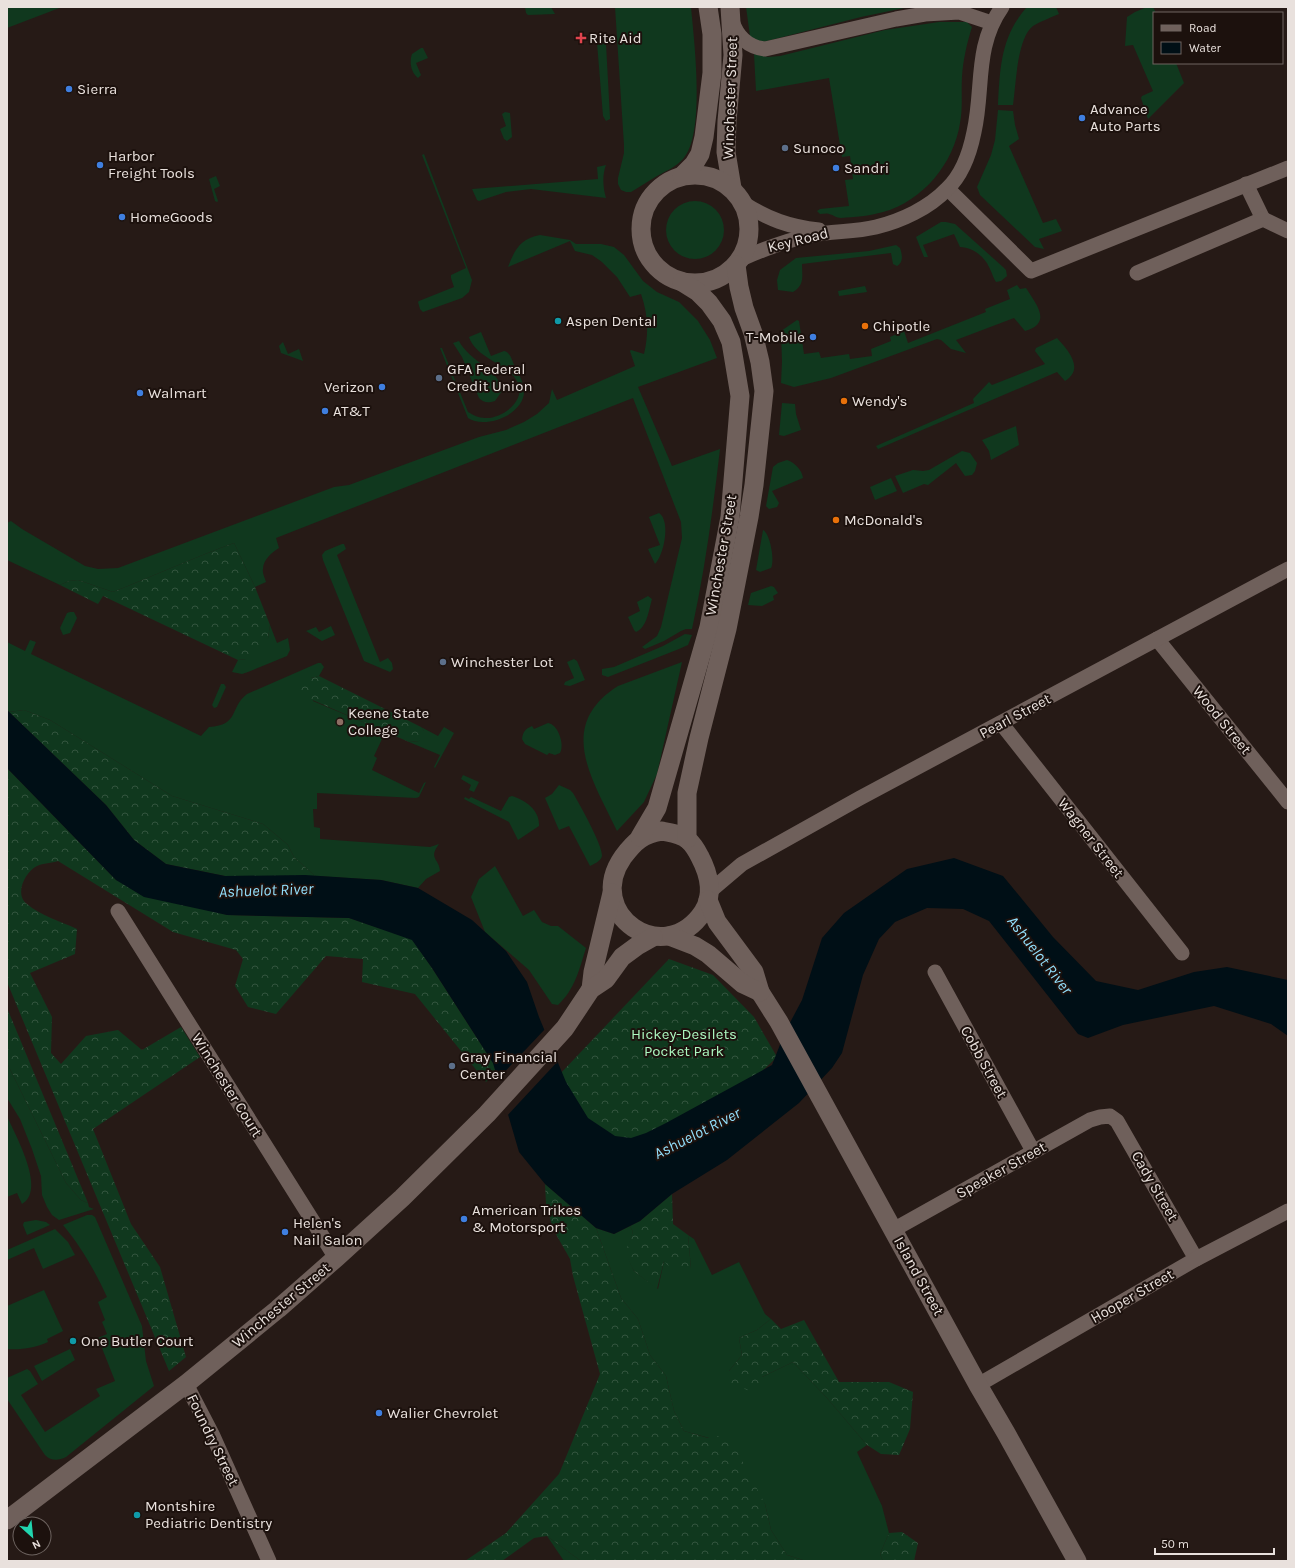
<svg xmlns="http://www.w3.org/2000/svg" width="1295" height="1568" viewBox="0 0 1295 1568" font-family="Karla,sans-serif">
  <defs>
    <pattern id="forest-crowns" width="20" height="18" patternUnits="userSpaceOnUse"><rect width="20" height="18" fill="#10381e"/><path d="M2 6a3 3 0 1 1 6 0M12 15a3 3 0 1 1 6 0" fill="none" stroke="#33543e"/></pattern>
  </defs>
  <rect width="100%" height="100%" fill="#261a16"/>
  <g fill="#10381e">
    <path d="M7 7H62L7 28Z"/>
    <path d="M525 7H551L555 14 528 15 526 13Z"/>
    <path d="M615 7H691C694 40 706 135 683 159 676 167 666 171 657 176 648 181 640 187 631 192H626L621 190 618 184V178L624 153V145Z"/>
    <path d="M746 7H909L861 17 763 42 756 41 750 36Z"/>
    <path d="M1027 7H1056L1059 14C1050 18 1041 21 1033 26 1017 38 1016 85 1013 105H998C1000 67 1001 36 1027 7Z"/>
    <path d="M1147 7H1153L1156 13H1154V63H1176L1184 83 1148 119 1141 98 1142 96 1153 91 1133 45 1125 46 1127 17 1135 12Z"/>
    <path d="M939 22H967L972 27C967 43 963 60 962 77 961 92 963 108 960 123 954 163 923 201 883 212 870 216 854 217 841 218 836 218 834 215 829 214 827 213 823 214 820 214L817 211 820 209 849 206 845 180 853 179 850 156 842 157 829 78 756 91 754 54 768 57 780 56 885 30Z"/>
    <path d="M600 39H604L606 44 610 117V119L606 121 603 116 597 43Z"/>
    <path d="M421 48H423L428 58 416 63 421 75 418 78C411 73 409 62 412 54Z"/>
    <path d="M998 110 1013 111 1015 125 1019 139 1009 146 1043 223 1056 219 1062 231 1039 239 1044 249 1035 247 980 195 977 187 991 155 995 140Z"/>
    <path d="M505 112 510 113 512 137 507 141 504 139 500 129 506 126 502 114Z"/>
    <path d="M424 154 472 280 469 292 462 298 423 312 420 309 418 302 419 301 454 287 451 278V275L466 268 422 155Z"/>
    <path d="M606 165C602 175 603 188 606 198L531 189 506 192 479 201 477 200 472 189 598 179 597 167Z"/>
    <path d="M216 176 220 186 214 189 218 201 217 202 215 201 209 179Z"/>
    <circle cx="695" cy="230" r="29"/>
    <path d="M941 222H946L955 224 1003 267 1006 270 1007 276 1001 281 996 282C993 278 992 272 989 267 984 256 972 247 960 247L954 234 923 245 928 257H924L916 237Z"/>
    <path d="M540 235 570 240 576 244H601L614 247 624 255 643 281 657 292 679 302 698 321 710 340 717 358 638 387 672 466 720 449C713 509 705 570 692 629H686L681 631 664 641 645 649 642 647 657 636 661 627 682 538 681 522 633 398 276 538 279 548C272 552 263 560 263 569 262 573 265 578 266 582L255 587 234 543C193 558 153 576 113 592L78 580 69 581 60 585 7 560V523L11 521 22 529 85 566 98 569 118 568 334 487 349 485 479 437 506 430 524 422 537 414 549 403 552 389 557 400 635 366 630 351 631 350 644 354C649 333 648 314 641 294L630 297 617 277 602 262 592 255 575 251 570 241 508 267C515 249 520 239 540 235Z"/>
    <path d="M896 245 900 248C902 254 904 262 897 266L893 264 891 253 802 264C802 276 805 285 793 292L778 290 777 280 780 270 796 258 869 251Z"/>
    <path d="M1017 285 1020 289 1026 288C1036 304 1053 323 1025 331L1014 318 956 340 966 353 951 349 941 340 937 339 831 378 794 387 781 383 782 362 781 331 797 320 799 321 804 354 819 352 821 358 849 354 850 359 872 356 871 349 891 341 890 337 904 331 908 343 986 312 985 309 1010 299 1007 290Z"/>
    <path d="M865 286 867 292 839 296 838 291Z"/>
    <path d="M481 332 491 356 504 351C510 352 512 360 514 365 518 373 524 382 524 391 525 414 485 430 468 418L440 348H442L468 412C473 415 479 418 485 418 502 419 526 401 518 383 510 364 476 359 469 337Z"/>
    <path d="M1057 338C1068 350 1085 369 1065 381L1057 372 878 449 876 446 974 403 973 399 989 382 992 385 1045 364 1035 351 1036 348Z"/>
    <path d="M459 341C468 360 502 372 502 391L495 401C488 403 484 403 479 398L462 357 453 343Z"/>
    <path d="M283 342 288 354 299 349 303 361 281 353 279 346Z"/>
    <path d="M782 403 795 404 796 414 801 430 784 436 779 435Z"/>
    <path d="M1016 426 1019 445 991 460 989 451 982 440Z"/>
    <path d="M962 451 970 453 977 463 975 471 972 475 965 476 956 463 928 485 924 484 903 493 895 476 913 470 923 471 929 470Z"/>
    <path d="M787 460C794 462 802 470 803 478L772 491 779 503 777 507 769 509 766 506 773 467 778 463Z"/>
    <path d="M891 478 897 491 875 500 870 487Z"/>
    <path d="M659 513C671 521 664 555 655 564L648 549 660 545 649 517Z"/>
    <path d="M763 530C770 533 775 561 771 568L760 572 756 570Z"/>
    <path d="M342 544H344L346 549 337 555 380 662 388 658 392 663 393 669 390 672 364 661 323 560 322 555 325 551Z"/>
    <path d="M771 586 774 587 778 593 773 596 774 600 762 606 748 605 751 593Z"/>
    <path d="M648 596 652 599C649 609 647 628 636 632L634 630 628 617 640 611 637 602Z"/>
    <path d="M70 612H74L77 618 70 633 63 635 60 628 67 613Z"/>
    <path d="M270 625 277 643 288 638 290 650 287 656 248 672 242 674 232 672 238 660 246 659 268 638Z"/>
    <path d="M331 626 335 635 322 641 306 631 316 627 319 632Z"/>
    <path d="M685 634 692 635 688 645 679 649 608 677 602 675V669L614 667 663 646Z"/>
    <path d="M30 640 36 642 31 654 201 736 209 727C240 725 229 708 247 694L318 663H321L324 667 319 676 311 678 313 701 389 733 385 740 382 739 374 756 377 758 372 770 419 793 424 783 426 782 419 797 416 798 317 793V809H313L314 827 320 828V839L430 847 439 844C428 859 439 858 440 871L426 879 418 888 381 880 315 876 294 857 288 845 263 824 172 796 50 720 24 710 9 712 7 710V642L25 651Z"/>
    <path d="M574 659 577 661 585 680 570 686 564 685 565 682 574 678 567 662Z"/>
    <path d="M682 662 657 774 644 802 617 831C593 780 555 726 618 686Z"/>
    <path d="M221 684H224L226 687 217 707 214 708 212 705Z"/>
    <path d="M548 723C558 724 565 745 560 753L555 755 549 753 547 755 525 744 522 739C523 732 525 729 532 726L534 729Z"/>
    <path d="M421 727 438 736 444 727 454 733 435 768 434 767 440 755 409 742 419 741 424 731Z"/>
    <path d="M463 775 479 782 474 792 469 790 471 785 461 779Z"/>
    <path d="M559 785 570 790 573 793C579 803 603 846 602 856 601 861 594 864 590 866L569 826 559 830 545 798 552 794Z"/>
    <path d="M512 796C525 800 540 810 539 826L518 840 509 822 464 799 465 797 469 799 471 797 501 811 509 797Z"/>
    <path d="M495 866 523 916 534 910 542 922 551 926H558L586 948C579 970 575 989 558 1005L552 1004 529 970 485 932 471 897 479 879Z"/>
    <path d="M7 1063 66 1183 81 1200 88 1203 89 1207 94 1209 59 1220 52 1215 47 1207 42 1195 41 1176 32 1149 20 1119 7 1098Z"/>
    <path d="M7 1116C15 1135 47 1190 22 1204L17 1193 7 1197Z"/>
    <path d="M87 1215H92L95 1217 142 1326 146 1361 154 1386 66 1457C58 1461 51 1461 45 1455L7 1399V1378L27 1369 30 1371 38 1384 21 1395 45 1432 100 1396 96 1389 115 1381 98 1338 107 1334 102 1322 105 1320 98 1302 107 1297C95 1271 82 1248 63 1225Z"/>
    <path d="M36 1220 46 1222 50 1225 27 1235 23 1225 24 1222Z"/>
    <path d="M630 1226 633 1232 626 1253 634 1271 658 1289 664 1261 691 1269 688 1235 694 1239 712 1275 739 1262 765 1314 771 1319 757 1330 739 1338 742 1355 729 1371 762 1377 793 1362 827 1398 867 1445 857 1452 882 1506 889 1533 880 1554 883 1561H806L787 1555 771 1530 765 1504 709 1438 684 1431 674 1411 666 1376 650 1355 638 1319 621 1298 596 1228 614 1234Z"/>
    <path d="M55 1229 68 1242 75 1255 43 1269 34 1248 7 1260V1250Z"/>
    <path d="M44 1290 63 1331 47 1339 48 1342C35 1348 21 1350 7 1349V1306Z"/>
    <path d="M70 1349 75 1360 42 1381 34 1366Z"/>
    <path d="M547 1536 581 1561H564Z"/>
  </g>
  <g fill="url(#forest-crowns)">
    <path d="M234 543 255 587 270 625 268 638 262 651 254 658 238 660 103 596 98 604 60 585 69 581 78 580 113 592C153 576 193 558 234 543Z"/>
    <path d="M319 676 421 727 424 731V736L419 741 409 742 301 695 299 684 311 678Z"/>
    <path d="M24 710 50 720 172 796 263 824 288 845 294 857 315 876H225L166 864 134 840 106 805 9 712Z"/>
    <path d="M7 768 116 880 227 915 349 918 412 939 432 968 493 1063 496 1072 486 1082 415 994 362 982 363 959 326 956 276 1014 248 1007 235 986 243 959 236 950 173 932 58 861C52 863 43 863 37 866 25 872 14 894 27 904 41 916 60 921 77 929L75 954 30 973 52 1017 51 1053 61 1064 86 1036 118 1030 142 1050 181 1027 200 1057 93 1129 131 1224 160 1267 186 1357 169 1371 7 982Z"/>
    <path d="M669 959 713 975 754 1017 777 1057 757 1076 658 1140 593 1136 560 1074Z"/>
    <path d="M7 1008 88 1203 81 1200 66 1183 7 1063Z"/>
    <path d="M545 1184 596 1228 621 1298 638 1319 650 1355 666 1376 674 1411 684 1431 708 1438 728 1434 765 1504 771 1530 787 1555 806 1561H581L547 1536 534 1538 502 1561H465L506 1533 559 1474 600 1374 573 1276 570 1259 553 1229 546 1204Z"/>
    <path d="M672 1194 673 1224 688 1235 691 1269 672 1270 664 1261 657 1289 634 1271 625 1253 633 1232 630 1226 640 1221Z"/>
    <path d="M771 1319 781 1329 804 1320 839 1382H889L913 1392 910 1429 899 1455 881 1454 867 1445 827 1398 793 1362 762 1377 765 1386 756 1393 730 1384 729 1371 742 1355 739 1338 757 1330Z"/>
    <path d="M902 1532 918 1543 914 1561H883L880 1554 889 1533Z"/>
  </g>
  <path fill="#000f16" d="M7 710 106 805 134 840 166 864 225 876 305 875 381 880 418 888 472 920 506 951 527 982 539 1017 566 1082 588 1118 615 1136 631 1138 646 1133 666 1123 772 1065 785 1032 802 1000 822 938 844 913 907 869 954 858 1003 876 1053 937 1096 981 1138 990 1194 972 1227 967 1288 980V1036L1271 1024 1214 1006 1123 1025 1088 1038 1078 1034 989 921 963 909 927 908 895 922 879 939 863 975 842 1053 832 1068 799 1103 727 1160 672 1194 640 1221 614 1234 596 1228 545 1184 519 1152 493 1063 432 968 412 940 349 918 227 915 144 897 116 880 7 768Z"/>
  <path fill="#261a16" d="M546 1028 559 1060 506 1117 496 1081Z"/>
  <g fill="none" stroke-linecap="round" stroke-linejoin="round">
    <g stroke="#6f605b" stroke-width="15">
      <path d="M732 21C737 36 748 47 765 49L896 19 925 14 959 12 992 23"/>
      <path d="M1246 184 1263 219"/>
      <path d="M948 189 1031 271 1288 168"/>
      <path d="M743 203C768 219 789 227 819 230"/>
      <path d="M741 259C764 249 787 240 812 235 833 231 855 232 876 227 901 221 929 208 947 189 962 175 970 152 974 132 984 88 974 47 1002 7"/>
      <path d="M1137 273 1263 219 1288 231"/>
      <path d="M1157 639 1288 802"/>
      <path d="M1001 723 1182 953"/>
      <path d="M709 892 742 864 860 798 1288 569"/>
      <path d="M118 911 336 1258"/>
      <path d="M935 972 1033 1151"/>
      <path d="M893 1230 1090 1120 1100 1117 1110 1116 1117 1121 1196 1259"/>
      <path d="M186 1384 213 1436 269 1561"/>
      <path d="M978 1385 1196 1259 1288 1211"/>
    </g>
    <g stroke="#6f605b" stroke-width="19">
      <path d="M730 7 733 55 727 121 726 152 732 188"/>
      <circle cx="695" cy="229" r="54"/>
      <path d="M682 176 694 164 700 154 704 137 712 73V34L708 7"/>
      <path d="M662 831C671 833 681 834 688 840 694 845 697 851 700 857 709 874 714 895 703 912 664 970 583 914 623 857 635 841 643 834 662 831Z"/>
      <path d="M640 837 657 808 709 627 730 517 740 396 731 342 722 321 709 303 698 292 682 282"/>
      <path d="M687 839V793L699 738 727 629 749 517 754 485 764 391 760 362 753 333 744 308 739 287 736 265"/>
      <path d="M708 900 717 922 754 972 760 992 779 1022 978 1385 1006 1433 1077 1561"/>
      <path d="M669 936 695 946 708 954 743 984 760 992"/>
      <path d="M591 989 593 972 612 893"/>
      <path d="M7 1520 186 1384 278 1309 336 1258 402 1198 487 1114 565 1028 591 989 606 979 622 957 637 946 653 937"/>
    </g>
  </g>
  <path fill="#e0444e" stroke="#1c110d" stroke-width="1.5" d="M579 32h4v4h4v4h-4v4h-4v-4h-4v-4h4z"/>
  <g fill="#3f7fe0" stroke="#1c110d" stroke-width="1.5">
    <circle cx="69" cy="89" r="4"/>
    <circle cx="1082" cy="118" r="4"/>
    <circle cx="100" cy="165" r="4"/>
    <circle cx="836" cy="168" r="4"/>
    <circle cx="122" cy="217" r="4"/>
    <circle cx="813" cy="337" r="4"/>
    <circle cx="382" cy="387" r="4"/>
    <circle cx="140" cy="393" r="4"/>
    <circle cx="325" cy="411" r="4"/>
    <circle cx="464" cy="1219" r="4"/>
    <circle cx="285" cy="1232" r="4"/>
    <circle cx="379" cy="1413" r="4"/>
  </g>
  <g fill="#5c6f8a" stroke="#1c110d" stroke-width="1.5">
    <circle cx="785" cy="148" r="4"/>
    <circle cx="439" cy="378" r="4"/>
    <circle cx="443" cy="662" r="4"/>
    <circle cx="452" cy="1066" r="4"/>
  </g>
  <g fill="#0f9aa8" stroke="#1c110d" stroke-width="1.5">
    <circle cx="558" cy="321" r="4"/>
    <circle cx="73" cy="1341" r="4"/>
    <circle cx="137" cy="1515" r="4"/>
  </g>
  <g fill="#e8710a" stroke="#1c110d" stroke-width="1.5">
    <circle cx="865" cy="326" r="4"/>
    <circle cx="844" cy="401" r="4"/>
    <circle cx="836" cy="520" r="4"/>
  </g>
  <circle fill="#8d6e63" stroke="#1c110d" stroke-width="1.5" cx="340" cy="722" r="4"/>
  <g text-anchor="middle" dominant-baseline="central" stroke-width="4" stroke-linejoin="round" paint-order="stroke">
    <g font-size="15" fill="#e9e1dd" stroke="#1c110d" text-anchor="start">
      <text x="589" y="38">Rite Aid</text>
      <text x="77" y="89">Sierra</text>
      <text x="1090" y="109">Advance<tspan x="1090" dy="17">Auto Parts</tspan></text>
      <text x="793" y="148">Sunoco</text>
      <text x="108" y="156">Harbor<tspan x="108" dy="17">Freight Tools</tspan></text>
      <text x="844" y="168">Sandri</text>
      <text x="130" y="217">HomeGoods</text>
      <text x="566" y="321">Aspen Dental</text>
      <text x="873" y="326">Chipotle</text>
      <text x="805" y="337" text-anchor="end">T-Mobile</text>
      <text x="447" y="369">GFA Federal<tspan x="447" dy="17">Credit Union</tspan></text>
      <text x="374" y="387" text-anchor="end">Verizon</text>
      <text x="148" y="393">Walmart</text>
      <text x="852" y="401">Wendy's</text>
      <text x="333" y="411">AT&amp;T</text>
      <text x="844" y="520">McDonald's</text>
      <text x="451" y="662">Winchester Lot</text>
      <text x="348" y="713">Keene State<tspan x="348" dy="17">College</tspan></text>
      <text x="460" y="1057">Gray Financial<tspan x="460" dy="17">Center</tspan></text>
      <text x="472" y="1210">American Trikes<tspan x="472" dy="17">&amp; Motorsport</tspan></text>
      <text x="293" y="1223">Helen's<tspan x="293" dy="17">Nail Salon</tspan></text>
      <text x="81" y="1341">One Butler Court</text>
      <text x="387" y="1413">Walier Chevrolet</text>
      <text x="145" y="1506">Montshire<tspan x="145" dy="17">Pediatric Dentistry</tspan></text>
    </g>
    <g font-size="15" fill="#e9e1dd" stroke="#1c110d">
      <text transform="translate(730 98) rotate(-88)">Winchester Street</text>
      <text transform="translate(798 240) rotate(-14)">Key Road</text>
      <text transform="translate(721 555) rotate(-80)">Winchester Street</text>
      <text transform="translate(1015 716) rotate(-28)">Pearl Street</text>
      <text transform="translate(1222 720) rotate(51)">Wood Street</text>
      <text transform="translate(1091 838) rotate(52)">Wagner Street</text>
      <text transform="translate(984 1062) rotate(61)">Cobb Street</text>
      <text transform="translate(227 1085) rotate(58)">Winchester Court</text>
      <text transform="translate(1001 1170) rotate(-29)">Speaker Street</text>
      <text transform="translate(1155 1186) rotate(60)">Cady Street</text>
      <text transform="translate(919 1276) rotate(61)">Island Street</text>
      <text transform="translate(1132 1296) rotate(-30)">Hooper Street</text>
      <text transform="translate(281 1305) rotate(-40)">Winchester Street</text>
      <text transform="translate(213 1440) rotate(64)">Foundry Street</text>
    </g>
    <g font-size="15" fill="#acf8c0" stroke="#1c110d">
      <text x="684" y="1034">Hickey-Desilets<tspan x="684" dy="17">Pocket Park</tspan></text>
    </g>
    <g font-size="16" font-style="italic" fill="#92dffc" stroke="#1c110d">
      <text transform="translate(266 890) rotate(-2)">Ashuelot River</text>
      <text transform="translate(1040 955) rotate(52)">Ashuelot River</text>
      <text transform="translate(697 1133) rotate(-27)">Ashuelot River</text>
    </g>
  </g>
  <rect width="1295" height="1568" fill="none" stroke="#e9e1dd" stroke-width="16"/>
  <rect x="1153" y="12" width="130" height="52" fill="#1c110d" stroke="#6e6460"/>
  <rect x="1161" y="25" width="20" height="6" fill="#6f605b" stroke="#6e6460"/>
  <text x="1189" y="32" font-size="12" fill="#e9e1dd">Road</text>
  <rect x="1161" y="42" width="20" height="12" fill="#000f16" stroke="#6e6460"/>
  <text x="1189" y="52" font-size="12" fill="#e9e1dd">Water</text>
  <g transform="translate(32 1536) rotate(153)"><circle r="19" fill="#1c110d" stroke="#6e6460"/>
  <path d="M0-3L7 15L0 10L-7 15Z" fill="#21d5af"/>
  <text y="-6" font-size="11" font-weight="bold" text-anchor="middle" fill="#e9e1dd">N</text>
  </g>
  <path d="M1155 1548v6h119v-6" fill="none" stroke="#e9e1dd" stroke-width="2"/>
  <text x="1161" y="1548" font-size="12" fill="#e9e1dd" stroke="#1c110d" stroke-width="3" paint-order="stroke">50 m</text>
</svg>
